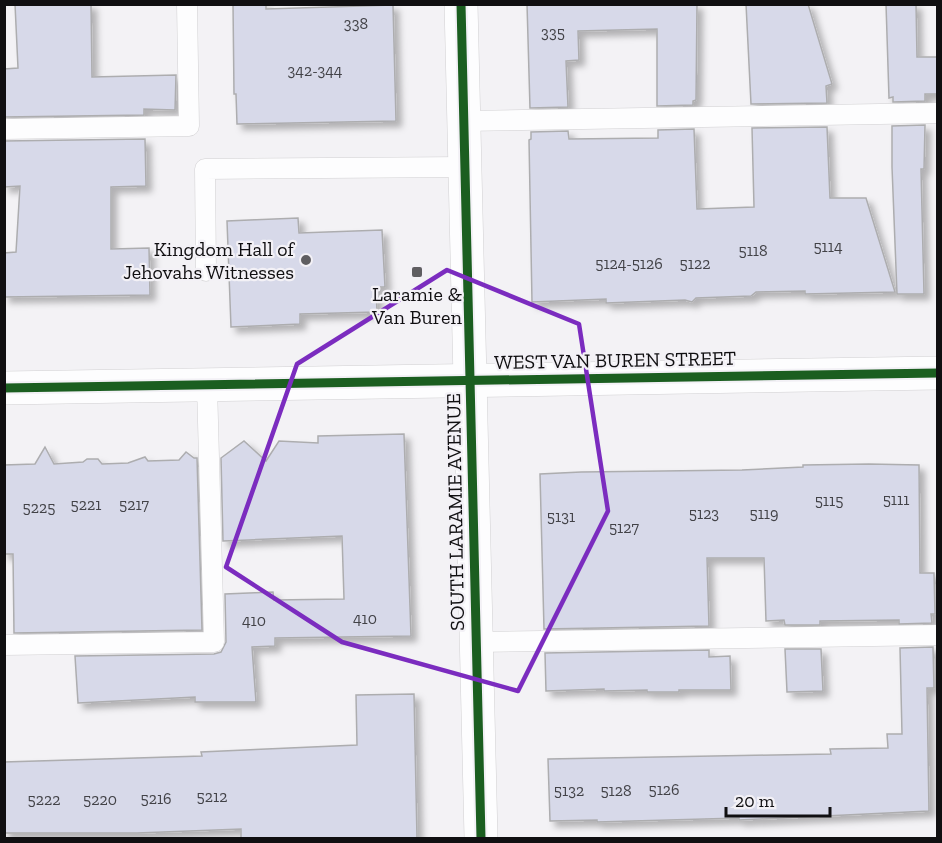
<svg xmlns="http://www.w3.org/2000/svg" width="942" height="843" viewBox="0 0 942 843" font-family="'Zilla Slab',serif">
  <defs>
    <filter id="shadow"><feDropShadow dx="5.5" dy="5.5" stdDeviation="3" flood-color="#0004"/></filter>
  </defs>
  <rect width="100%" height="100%" fill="#f3f2f5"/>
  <g fill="#d7d9e9" stroke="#adadaf" stroke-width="1.5" filter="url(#shadow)">
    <path d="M15 4H91L92 77 176 75 175 110 144 109V115L4 117V69L18 68Z"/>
    <path d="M233 4H266V9L393 5 396 121 237 124 236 94H234Z"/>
    <path d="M527 4H697L696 100 693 101V105L657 106V29L578 31 579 60 566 61 568 107 530 108Z"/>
    <path d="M746 4H808L832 84 826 86 827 103 751 104Z"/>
    <path d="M886 4H916L917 57H938V94H925V101L893 102V97L889 98Z"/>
    <path d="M925 125 924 169H921L924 294H897L892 167V126Z"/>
    <path d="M827 127 830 198H866L895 292 805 294V291L756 292 751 296 696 298 692 302 685 300 606 303V299L532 302 529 140 531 139V132L568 131 569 139 658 138V130L694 129 697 209 754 207 752 128Z"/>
    <path d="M145 139 146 186 111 187V249L149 248 150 295 4 297V253L16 252 20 186 4 187V141Z"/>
    <path d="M298 218 299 233 382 230 385 287H376L377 312 300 314V324L231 327 227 221Z"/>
    <path d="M404 434 411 636 275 638V646L252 647 256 702H195V697L78 703 75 656 214 654 221 652 226 642 225 594 273 592 274 600 344 599 342 536 223 541 221 458 244 441 266 461 279 441 318 443V436Z"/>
    <path d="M45 447 54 464 83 462 87 459H98L102 464 128 463 145 457 148 461 179 460 186 452 194 458H197L202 630 14 633 13 554H4V465L35 464Z"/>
    <path d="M869 464 919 465 920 573H934L935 614H931L932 623 899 624V620L820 621V625H785L784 620 766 621 764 558H707L709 626 544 629 540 474 581 472 742 470 803 467V465Z"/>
    <path d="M933 647 934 688H927L929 811 739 820V818L597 822V820L550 821 548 759 831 754 830 749 888 748 887 734H902L900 648Z"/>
    <path d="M785 649H821L823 691 787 692Z"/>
    <path d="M709 650V657L730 656 731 690H679V692H647V690L604 691V689L546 691 545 653Z"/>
    <path d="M414 694 417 838H241V829L137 833H4V762L202 756 201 752 357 745 356 695Z"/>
  </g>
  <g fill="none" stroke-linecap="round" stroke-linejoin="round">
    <g stroke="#d1d0d2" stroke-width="21">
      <g id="service">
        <path d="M464 121 938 113"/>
        <path d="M4 129 189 126 187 4"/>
        <path d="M206 271 205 169 465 167"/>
        <path d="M476 642 938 635"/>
        <path d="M4 645 214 642 207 385"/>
      </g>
    </g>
    <g stroke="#d1d0d2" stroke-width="34">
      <path id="minor" d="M4 388 938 373"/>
    </g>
    <g stroke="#d1d0d2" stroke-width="34">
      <path id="tertiary" d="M461 4 481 838"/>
    </g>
    <use href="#service" stroke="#fdfdfe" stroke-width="20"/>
    <use href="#minor" stroke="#fdfdfe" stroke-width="33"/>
    <use href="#tertiary" stroke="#fdfdfe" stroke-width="33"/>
    <g stroke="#f3f1f6" stroke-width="13">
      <g id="cycleway">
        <path d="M461 4 481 838"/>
        <path d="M4 388 938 373"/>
      </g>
    </g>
    <use href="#cycleway" stroke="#1b5e20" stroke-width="9"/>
  </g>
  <path fill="none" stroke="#7b2cbf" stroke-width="4.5" stroke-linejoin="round" d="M447 270 579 324 608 511 518 691 342 642 226 567 297 364Z"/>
  <g fill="#5f5e61" stroke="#f3f1f6" stroke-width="2">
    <circle cx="306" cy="260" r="6"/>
    <rect x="411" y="266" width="12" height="12" rx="3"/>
  </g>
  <g text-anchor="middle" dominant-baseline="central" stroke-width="4.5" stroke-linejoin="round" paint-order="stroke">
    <g font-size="16" fill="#424247">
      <text x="356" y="23">338</text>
      <text x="553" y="32">335</text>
      <text x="315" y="70">342-344</text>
      <text x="828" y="246">5114</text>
      <text x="753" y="250">5118</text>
      <text x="629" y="263">5124-5126</text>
      <text x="695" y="263">5122</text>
      <text x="896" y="499">5111</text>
      <text x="829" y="500">5115</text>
      <text x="86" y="504">5221</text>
      <text x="134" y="504">5217</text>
      <text x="39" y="507">5225</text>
      <text x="704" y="513">5123</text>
      <text x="764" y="513">5119</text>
      <text x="561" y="516">5131</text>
      <text x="624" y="527">5127</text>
      <text x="365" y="618">410</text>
      <text x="254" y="620">410</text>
      <text x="664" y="789">5126</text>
      <text x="569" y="790">5132</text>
      <text x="616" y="790">5128</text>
      <text x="212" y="796">5212</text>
      <text x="156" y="798">5216</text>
      <text x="44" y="799">5222</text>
      <text x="100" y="799">5220</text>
    </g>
    <g font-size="20" fill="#100f11" stroke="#f3f1f6" text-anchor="end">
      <text x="294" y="249">Kingdom Hall of<tspan x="294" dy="23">Jehovahs Witnesses</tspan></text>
      <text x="417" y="294" text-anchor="middle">Laramie &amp;<tspan x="417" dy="23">Van Buren</tspan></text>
    </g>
    <g font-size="20" fill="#100f11" stroke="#f3f1f6">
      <text transform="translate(615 360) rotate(-1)">WEST VAN BUREN STREET</text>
      <text transform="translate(455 512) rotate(-91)">SOUTH LARAMIE AVENUE</text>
    </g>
  </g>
  <rect width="942" height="843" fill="none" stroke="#100f11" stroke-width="12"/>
  <path d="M726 807v9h104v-9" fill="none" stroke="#100f11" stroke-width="3"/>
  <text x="735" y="807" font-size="18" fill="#100f11" stroke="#f3f1f6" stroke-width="4.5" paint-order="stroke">20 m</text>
</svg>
